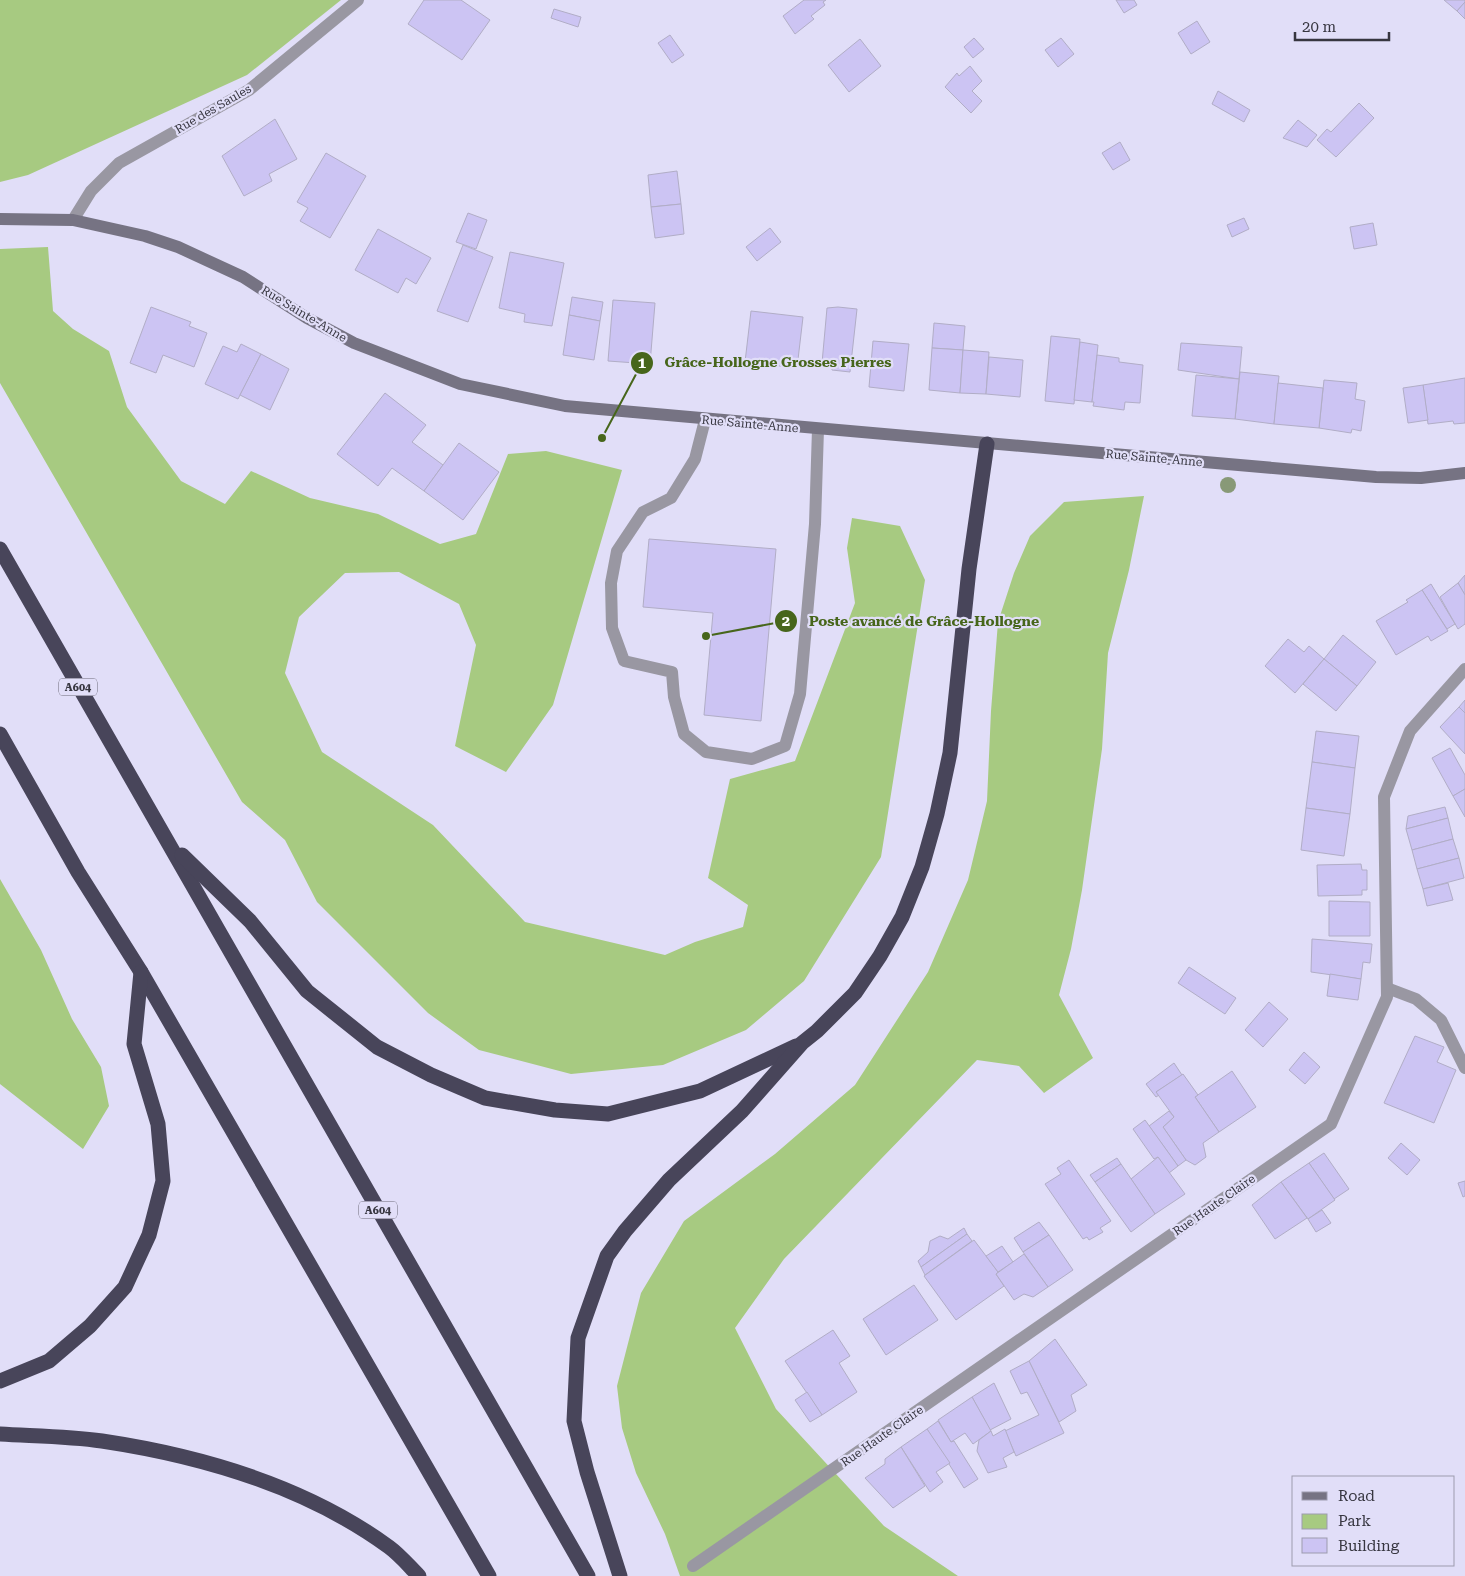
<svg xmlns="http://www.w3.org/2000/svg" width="1465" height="1576" viewBox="0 0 1465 1576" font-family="'Roboto Serif',serif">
  <rect width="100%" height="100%" fill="#e1def8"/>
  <g fill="#a7ca81">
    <path d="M0 0H341L247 75 28 175 0 182Z"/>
    <path d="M48 247 53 311 73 329 109 351 127 407 181 481 225 504 251 471 310 498 378 514 440 544 476 534 508 454 546 451 622 470 553 705 506 772 455 746 476 645 459 604 399 572 345 573 299 617 285 673 322 752 433 825 525 922 665 955 695 942 743 927 748 905 708 878 730 779 795 761 855 603 847 548 852 518 900 526 925 580 881 857 804 981 746 1030 663 1065 571 1074 479 1050 428 1013 317 902 285 840 242 802 0 383V249Z"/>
    <path d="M1144 496 1129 570 1108 653 1102 749 1082 890 1071 949 1059 995 1093 1058 1044 1093 1019 1066 977 1060 784 1259 735 1328 776 1409 884 1526 958 1576H680L665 1534 636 1473 622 1428 617 1386 641 1293 684 1221 775 1154 855 1085 928 972 968 880 987 801 991 711 998 622 1014 573 1030 536 1064 502Z"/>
    <path d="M0 879 41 950 72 1019 101 1067 109 1106 83 1149 0 1084Z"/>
  </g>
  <g fill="#ccc4f3" stroke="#b1adc6">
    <path d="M424 0H461L490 20 462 60 408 24Z"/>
    <path d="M804 0H826L823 2 825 5 811 16 814 19 795 34 783 16Z"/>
    <path d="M1116 0H1134L1137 5 1124 13Z"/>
    <path d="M1444 0H1465V2L1457 11Z"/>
    <path d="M1465 2V19L1457 11Z"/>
    <path d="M554 9 581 17 578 27 551 18Z"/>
    <path d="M1197 21 1210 42 1191 54 1178 33Z"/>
    <path d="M670 35 684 55 672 63 658 43Z"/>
    <path d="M974 38 984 49 973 58 964 47Z"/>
    <path d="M1061 38 1074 54 1058 67 1045 50Z"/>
    <path d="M860 39 881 66 849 92 828 65Z"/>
    <path d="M970 66 982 81 972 91 982 101 971 113 945 87 957 73 959 76Z"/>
    <path d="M1218 91 1250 110 1244 122 1212 104Z"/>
    <path d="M1359 103 1374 118 1336 157 1317 140 1327 129 1331 132Z"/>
    <path d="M275 119 297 159 269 174 272 181 244 196 222 156Z"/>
    <path d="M1298 120 1317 135 1307 147 1283 138Z"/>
    <path d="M1120 142 1130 160 1113 170 1102 153Z"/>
    <path d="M326 153 366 176 330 238 300 221 308 208 297 202Z"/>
    <path d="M677 171 681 204 651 207 648 175Z"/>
    <path d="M681 204 684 234 655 238 651 207Z"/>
    <path d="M468 213 487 220 476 249 456 242Z"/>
    <path d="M1244 218 1249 229 1232 237 1227 225Z"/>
    <path d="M1373 223 1377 245 1354 249 1350 227Z"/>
    <path d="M770 228 781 242 757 261 746 247Z"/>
    <path d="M378 229 431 258 416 284 406 278 398 293 355 270Z"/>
    <path d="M463 245 493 257 468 322 437 311Z"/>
    <path d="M510 252 564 263 552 326 524 322 525 314 499 308Z"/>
    <path d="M572 297 603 302 600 321 569 315Z"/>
    <path d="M613 300 655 303 650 364 608 361Z"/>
    <path d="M151 307 191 322 189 326 207 333 194 367 163 355 156 373 130 363Z"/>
    <path d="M838 307 857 309 850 372 832 370V364L822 363 827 308Z"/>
    <path d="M751 311 803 317 797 368 745 362Z"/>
    <path d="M569 315 600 321 594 360 563 355Z"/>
    <path d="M934 323 965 326 963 350 932 348Z"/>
    <path d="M1051 336 1080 339 1074 404 1045 401Z"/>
    <path d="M873 341 909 344 904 391 869 387Z"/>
    <path d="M1080 342 1098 345 1092 402 1074 400Z"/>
    <path d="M1181 343 1242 347 1239 379 1178 370Z"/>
    <path d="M241 344 261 354 238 399 205 384 223 346 237 352Z"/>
    <path d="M932 348 963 350 960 393 929 390Z"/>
    <path d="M963 350 989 352 986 394 960 393Z"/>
    <path d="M261 354 289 369 270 410 240 395Z"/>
    <path d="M1097 355 1119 358V362L1143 365 1140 403 1125 402 1124 410 1093 406 1094 402H1092Z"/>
    <path d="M989 357 1023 360 1020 397 986 394Z"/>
    <path d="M1240 372 1279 376 1274 424 1235 419Z"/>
    <path d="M1196 375 1239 379 1235 419 1192 416Z"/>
    <path d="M1465 378V423L1454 424 1453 421 1428 424 1423 385Z"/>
    <path d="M1324 380 1357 383 1355 399 1365 401 1361 431 1352 429 1351 433 1319 428Z"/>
    <path d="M1278 383 1323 388 1319 428 1274 424Z"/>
    <path d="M1423 385 1428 420 1408 423 1403 388Z"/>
    <path d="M385 393 426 425 412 442 443 465 424 491 392 468 378 486 337 454Z"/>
    <path d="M459 443 499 472 463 520 424 491Z"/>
    <path d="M649 539 776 549 761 721 704 715 713 613 643 607Z"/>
    <path d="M1465 575V595L1458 583Z"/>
    <path d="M1458 583 1465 595V624L1458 629 1440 597Z"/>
    <path d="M1431 584 1455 624 1447 629 1422 590Z"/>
    <path d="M1422 590 1448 631 1431 641 1428 636 1396 655 1376 621 1408 602 1406 600Z"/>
    <path d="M1343 635 1376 662 1357 686 1324 659Z"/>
    <path d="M1288 639 1304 652 1309 646 1324 659 1295 693 1265 666Z"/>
    <path d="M1324 659 1357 686 1336 711 1303 684Z"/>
    <path d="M1465 700V713L1459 707Z"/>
    <path d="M1459 707 1465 713V754L1440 727Z"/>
    <path d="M1316 731 1359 736 1355 768 1312 762Z"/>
    <path d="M1450 748 1465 775V789L1453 796 1432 758Z"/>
    <path d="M1312 762 1355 768 1350 814 1306 808Z"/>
    <path d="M1465 789V817L1453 796Z"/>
    <path d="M1445 807 1448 818 1406 829 1408 816Z"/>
    <path d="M1306 808 1350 814 1344 856 1301 850Z"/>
    <path d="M1448 818 1453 839 1412 850 1406 829Z"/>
    <path d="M1453 839 1459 858 1417 869 1412 850Z"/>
    <path d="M1459 858 1464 878 1423 889 1417 869Z"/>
    <path d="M1361 864 1362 870H1367V890H1362V895L1318 896 1317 865Z"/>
    <path d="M1448 883 1453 900 1427 906 1423 889Z"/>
    <path d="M1329 901 1370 902V936H1329Z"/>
    <path d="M1312 939 1372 944 1370 963 1363 962 1361 979 1311 972Z"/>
    <path d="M1189 967 1236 998 1225 1014 1178 983Z"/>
    <path d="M1330 974 1361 979 1358 1000 1327 996Z"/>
    <path d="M1269 1002 1288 1019 1263 1047 1245 1030Z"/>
    <path d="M1415 1036 1444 1047 1437 1062 1456 1070 1434 1123 1384 1103Z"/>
    <path d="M1304 1052 1320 1067 1305 1084 1289 1070Z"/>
    <path d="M1174 1063 1182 1075 1156 1092 1159 1095 1156 1097 1146 1084Z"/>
    <path d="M1232 1071 1256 1107 1219 1132 1195 1097Z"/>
    <path d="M1183 1074 1198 1095 1195 1097 1219 1132 1203 1143 1206 1157 1195 1165 1186 1160 1163 1127 1174 1117 1156 1092Z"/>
    <path d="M1169 1111 1174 1117 1163 1127 1186 1160 1178 1166 1149 1126Z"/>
    <path d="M1145 1120 1178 1166 1169 1173 1158 1157 1154 1159 1133 1129Z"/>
    <path d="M1401 1143 1420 1160 1407 1175 1388 1158Z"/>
    <path d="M1324 1153 1349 1189 1334 1199 1309 1163Z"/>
    <path d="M1158 1157 1185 1194 1155 1214 1131 1179Z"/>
    <path d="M1117 1158 1121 1164 1095 1182 1090 1175Z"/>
    <path d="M1069 1160 1111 1221 1100 1228 1103 1232 1089 1240 1087 1237 1083 1239 1045 1184 1061 1174 1057 1168Z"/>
    <path d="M1309 1163 1335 1200 1308 1219 1281 1182Z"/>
    <path d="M1121 1164 1155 1214 1131 1232 1095 1182Z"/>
    <path d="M1465 1181V1196L1463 1197 1458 1183Z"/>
    <path d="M1281 1182 1307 1218 1275 1239 1252 1205Z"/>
    <path d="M1322 1210 1331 1223 1316 1232 1308 1219Z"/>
    <path d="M1039 1222 1049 1235 1023 1252 1014 1238Z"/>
    <path d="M964 1228 967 1234 921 1267 918 1261 928 1252 930 1241 940 1236 948 1239Z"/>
    <path d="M967 1234 972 1241 925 1275 921 1267Z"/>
    <path d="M1049 1235 1073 1270 1048 1287 1023 1252Z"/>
    <path d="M974 1240 998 1272 996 1274 1004 1286 956 1320 924 1276Z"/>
    <path d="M1002 1246 1013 1262 998 1272 986 1256Z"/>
    <path d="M1024 1254 1048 1287 1033 1297 1024 1294 1014 1300 996 1274Z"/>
    <path d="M914 1285 938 1320 886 1355 863 1319Z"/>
    <path d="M833 1330 850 1356 839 1363 857 1392 822 1415 785 1361Z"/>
    <path d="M1055 1339 1087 1385 1071 1395 1076 1411 1059 1422 1029 1361Z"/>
    <path d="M1029 1361 1064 1433 1016 1456 1005 1431 1039 1415 1027 1392 1021 1394 1010 1371Z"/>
    <path d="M994 1383 1011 1419 990 1430 972 1397Z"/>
    <path d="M807 1392 822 1415 810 1422 795 1400Z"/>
    <path d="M972 1397 991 1431 973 1444 965 1433 951 1442 938 1420Z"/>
    <path d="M938 1421 951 1442 954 1441 978 1479 964 1488 927 1429Z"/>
    <path d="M927 1429 950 1463 936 1472 943 1482 930 1492 901 1447Z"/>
    <path d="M1005 1429 1014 1452 1003 1458 1007 1467 988 1473 977 1451 979 1440 991 1431 993 1436Z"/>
    <path d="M901 1447 925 1486 893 1508 865 1478 885 1464V1459Z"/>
  </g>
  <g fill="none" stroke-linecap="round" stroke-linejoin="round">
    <g stroke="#9997a2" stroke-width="12">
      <path d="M705 420 695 459 671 498 643 512 617 551 611 583 612 628 624 661 672 672 674 697 684 734 706 752 752 759 785 746 800 694 815 524 818 429"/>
      <path d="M1387 988 1416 999 1441 1020 1465 1068"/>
    </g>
    <g stroke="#9997a2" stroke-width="12">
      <path d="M73 220 91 191 119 163 249 90 358 0"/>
      <path d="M693 1566 1331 1124 1387 997 1384 797 1410 731 1465 669"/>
    </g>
    <path stroke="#767383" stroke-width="12" d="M0 219 73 220 145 236 178 247 243 277 307 318 354 343 460 384 565 406 1376 477 1421 478 1465 473"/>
    <g stroke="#48455a" stroke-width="15">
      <path d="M0 549 588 1576"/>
      <path d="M0 734 78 872 141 972 489 1576"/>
      <path d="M182 855 250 921 307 991 377 1047 431 1075 485 1098 555 1110 608 1114 700 1091 796 1046"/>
      <path d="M0 1381 49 1361 90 1326 125 1287 149 1235 163 1181 158 1124 134 1044 141 972"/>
      <path d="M0 1434C34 1436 69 1436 102 1441 202 1456 307 1487 389 1547 400 1555 409 1566 419 1576"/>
      <path d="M620 1576 587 1472 574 1421 578 1338 607 1256 625 1231 669 1180 742 1111 802 1043 817 1031 855 993 880 956 902 917 922 867 937 814 950 753 969 569 987 444"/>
    </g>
  </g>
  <circle fill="#897" cx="1228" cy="485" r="8"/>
  <g text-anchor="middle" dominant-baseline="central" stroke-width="4.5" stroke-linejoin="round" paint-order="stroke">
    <g fill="#e1def8" stroke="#6a6877" stroke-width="1">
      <rect x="59" y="678.5" width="38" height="17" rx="4"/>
      <rect x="359" y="1201.5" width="38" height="17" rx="4"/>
    </g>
    <g font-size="11" font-weight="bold" fill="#373640">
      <text x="78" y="687">A604</text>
      <text x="378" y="1210">A604</text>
    </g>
    <g font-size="12" fill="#373640" stroke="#e1def8">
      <text transform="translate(213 109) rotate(-30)">Rue des Saules</text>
      <text transform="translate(304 314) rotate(31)">Rue Sainte-Anne</text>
      <text transform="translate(750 424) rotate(5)">Rue Sainte-Anne</text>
      <text transform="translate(1154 458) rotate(5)">Rue Sainte-Anne</text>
      <text transform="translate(1214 1205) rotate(-35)">Rue Haute Claire</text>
      <text transform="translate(882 1436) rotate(-35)">Rue Haute Claire</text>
    </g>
  </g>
  <path fill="none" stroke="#47661b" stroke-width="2" d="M602 438L642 363M706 636L786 621"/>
  <g fill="#47661b" stroke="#e1def8" stroke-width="2">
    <circle cx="602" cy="438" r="5"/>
    <circle cx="706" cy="636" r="5"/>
    <circle cx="642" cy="363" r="12"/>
    <circle cx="786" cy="621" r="12"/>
  </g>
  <g font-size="15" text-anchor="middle" font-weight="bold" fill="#fff">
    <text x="642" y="368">1</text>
    <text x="786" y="626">2</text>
  </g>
  <g font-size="14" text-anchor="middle" font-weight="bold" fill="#47661b" stroke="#e1def8" stroke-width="4.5" stroke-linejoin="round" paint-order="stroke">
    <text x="778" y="367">Grâce-Hollogne Grosses Pierres</text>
    <text x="924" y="626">Poste avancé de Grâce-Hollogne</text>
  </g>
  <rect x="1292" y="1476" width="162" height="90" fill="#e1def8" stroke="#9d9bae"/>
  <rect x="1302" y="1492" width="25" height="8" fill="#767383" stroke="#9d9bae"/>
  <text x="1338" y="1501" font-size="15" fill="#373640">Road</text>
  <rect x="1302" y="1514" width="25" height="15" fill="#a7ca81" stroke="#9d9bae"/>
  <text x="1338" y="1526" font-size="15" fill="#373640">Park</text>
  <rect x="1302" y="1538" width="25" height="15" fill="#ccc4f3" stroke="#9d9bae"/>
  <text x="1338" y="1551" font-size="15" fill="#373640">Building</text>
  <path d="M1295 32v8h94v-8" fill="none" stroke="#373640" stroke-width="2.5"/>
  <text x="1302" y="32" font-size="15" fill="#373640" stroke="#e1def8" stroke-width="4" paint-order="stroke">20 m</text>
</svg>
